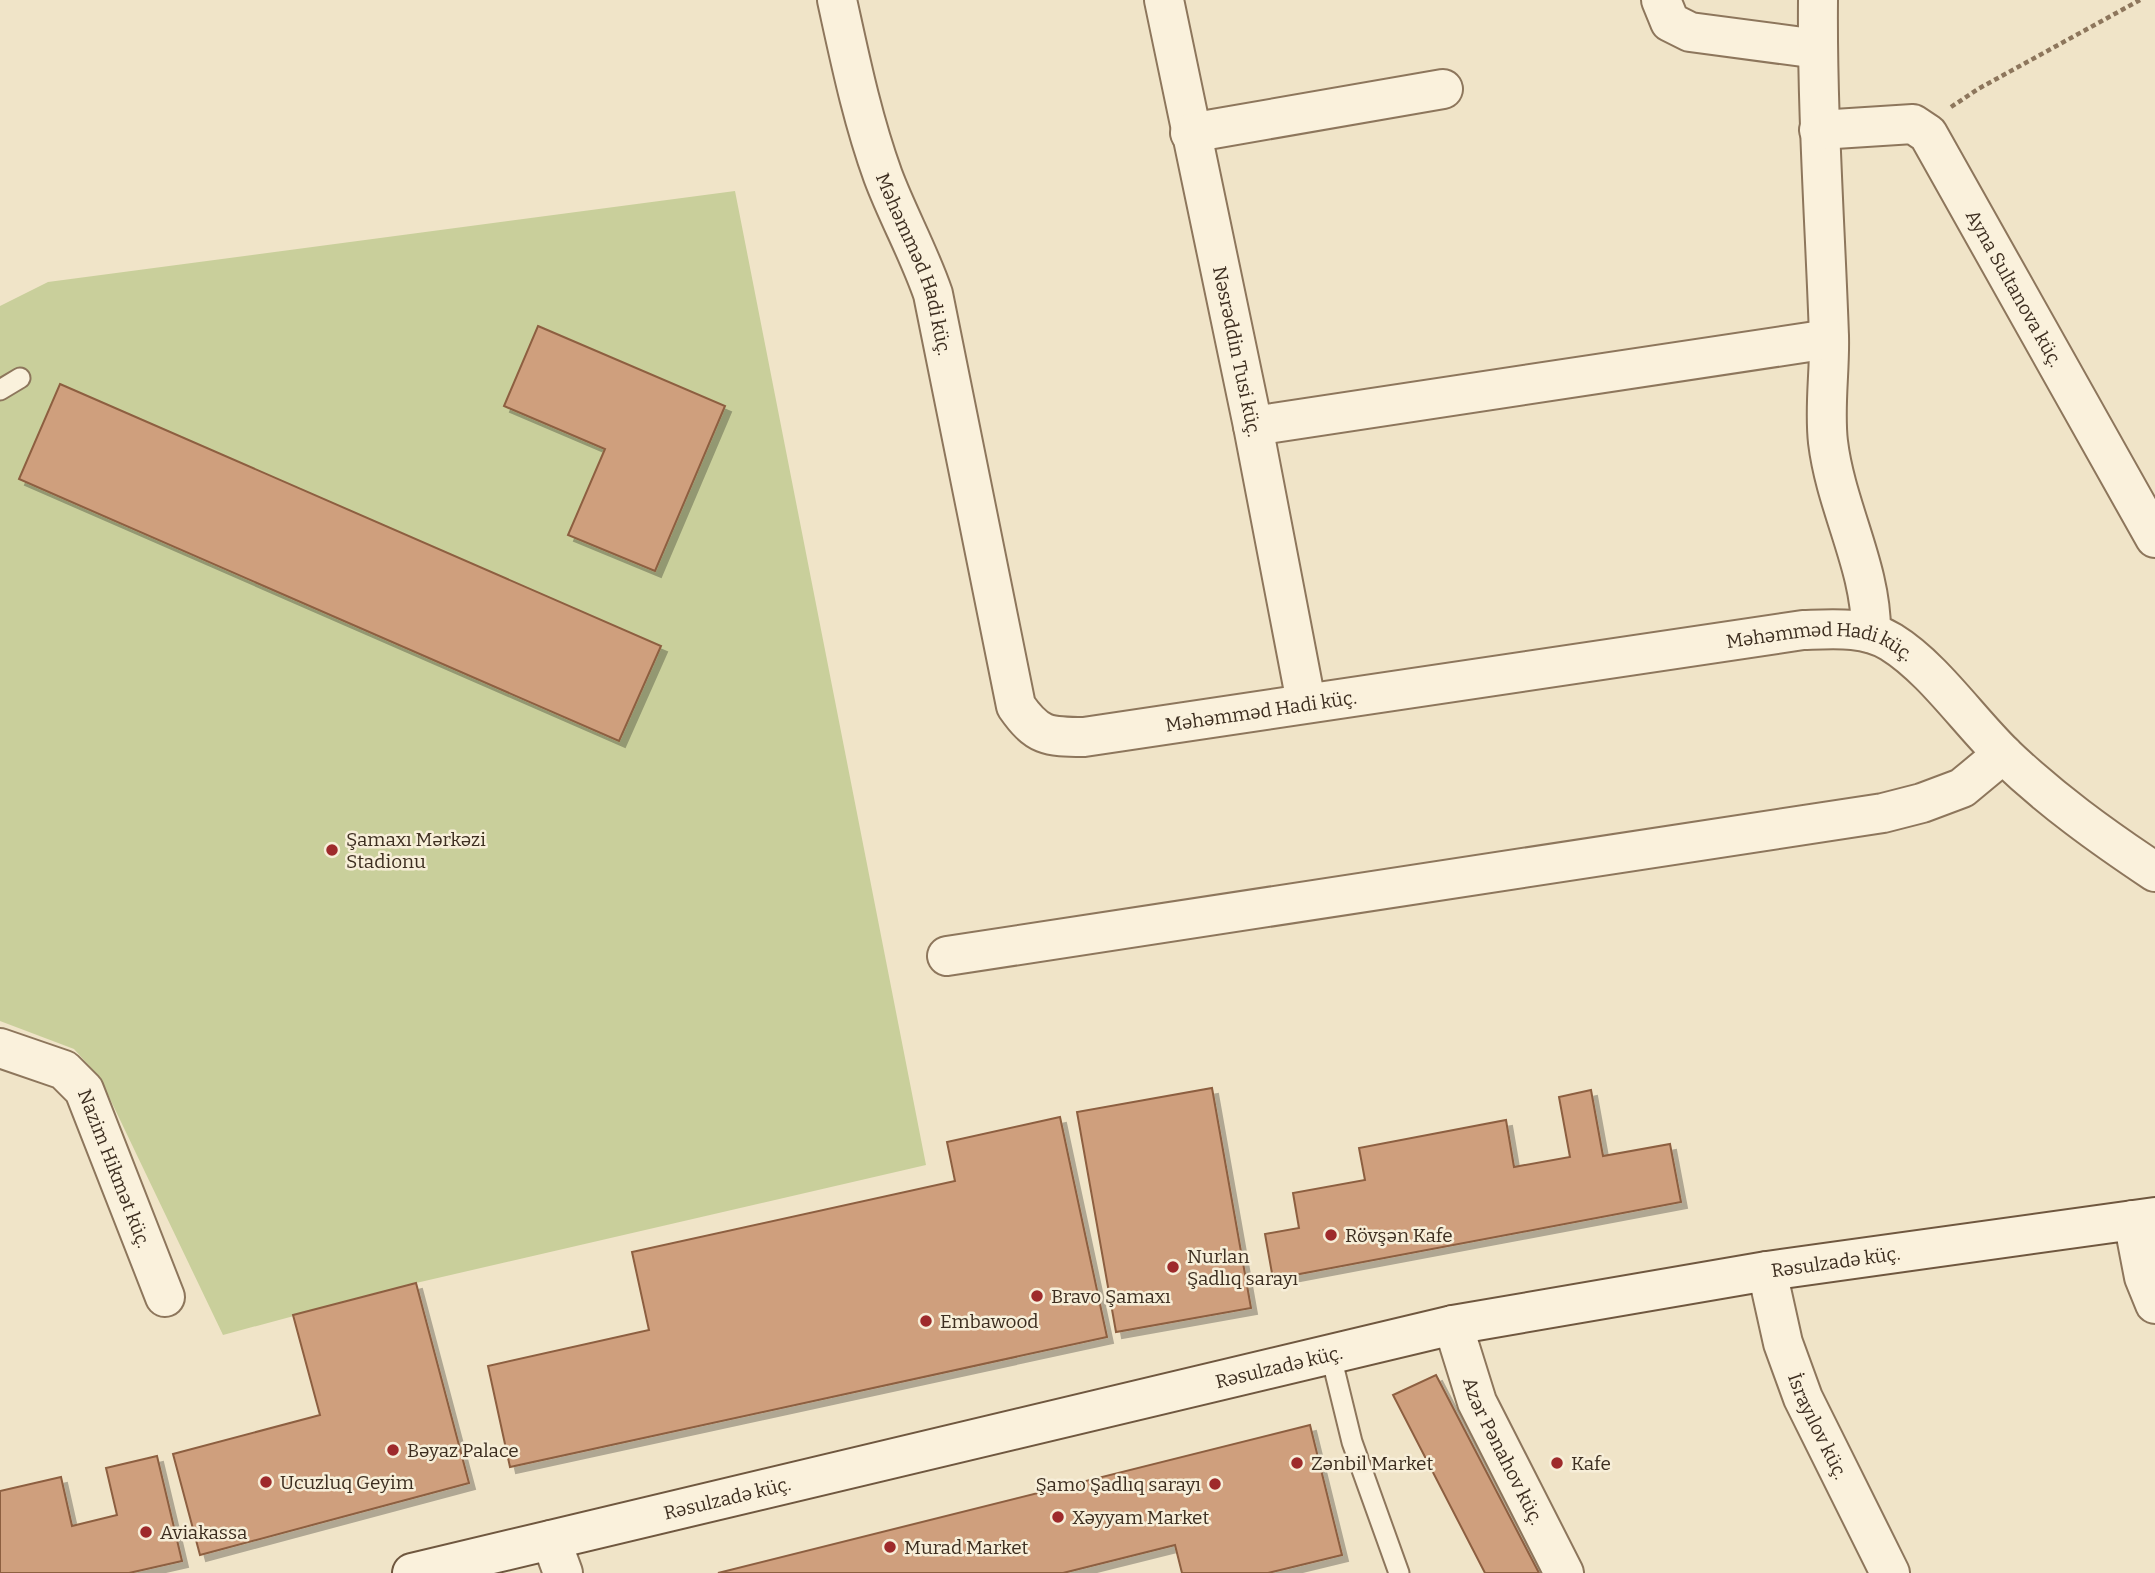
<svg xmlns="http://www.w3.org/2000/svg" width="2155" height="1573" viewBox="0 0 2155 1573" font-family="Bitter,serif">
  <defs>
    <filter id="shadow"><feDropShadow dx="6" dy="6" stdDeviation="0" flood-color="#0004"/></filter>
  </defs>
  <rect width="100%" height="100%" fill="#f0e4c8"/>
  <path fill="#c9cf9b" d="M735 191 926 1165 416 1283 223 1335 100 1078 74 1049 0 1021V306L48 282Z"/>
  <g fill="#cf9f7d" stroke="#8d5f41" stroke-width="2" filter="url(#shadow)">
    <path d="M538 326 725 406 655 571 568 535 605 449 504 406Z"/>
    <path d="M60 384 661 646 619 741 19 479Z"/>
    <path d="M1212 1088 1251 1308 1116 1332 1077 1112Z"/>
    <path d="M1591 1090 1603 1156 1670 1144 1681 1202 1273 1279 1265 1234 1299 1228 1293 1193 1365 1180 1359 1148 1506 1120 1514 1167 1570 1157 1559 1097Z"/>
    <path d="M1060 1117 1107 1337 510 1467 488 1366 649 1330 632 1252 955 1181 947 1142Z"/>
    <path d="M416 1283 469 1483 200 1555 173 1454 320 1415 293 1315Z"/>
    <path d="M1436 1375 1539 1573H1485L1393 1395Z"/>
    <path d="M1310 1425 1342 1555 1268 1573H1182L1175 1545 1063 1573H718Z"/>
    <path d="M157 1456 182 1561 129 1573H0V1491L61 1477 72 1526 117 1515 106 1468Z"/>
  </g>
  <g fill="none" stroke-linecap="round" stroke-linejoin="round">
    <g stroke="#8d765c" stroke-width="23">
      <g id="lane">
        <path d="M0 390 20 378"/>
        <path d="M1330 1352 1352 1442 1399 1573"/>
      </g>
    </g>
    <g stroke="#8d765c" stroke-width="42">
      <g id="street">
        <path id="s1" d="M837 0C850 59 862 118 883 176 898 216 919 253 933 294L1016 706C1037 736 1047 737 1084 737L1803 630C1833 629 1865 626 1891 642 1933 668 1968 720 2004 755 2051 800 2101 836 2155 872"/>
        <path id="s2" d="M1164 0 1253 426 1306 702"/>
        <path d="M1661 0 1670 22 1690 32 1818 49"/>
        <path d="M1818 0C1817 112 1825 224 1829 336 1830 371 1824 407 1828 442 1836 508 1872 568 1871 633"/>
        <path id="s3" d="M1819 130 1913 124 1928 134 2155 538"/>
        <path d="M1190 133 1443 89"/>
        <path d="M1253 426 1829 339"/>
        <path d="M947 956 1883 813 1922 803 1962 788 2003 754"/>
        <path id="s4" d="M0 1048 64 1070 84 1090 165 1297"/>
        <path d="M2133 1220 2144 1277 2155 1304"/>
        <path id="s5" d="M1767 1271 1783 1343 1803 1398 1890 1573"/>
        <path id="s6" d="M1453 1325 1477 1402 1564 1573"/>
        <path d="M551 1540 563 1573"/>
      </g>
    </g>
    <g stroke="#6f573f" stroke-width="42">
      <g id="secondary">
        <path id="s7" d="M412 1573 1453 1325 1767 1271 2155 1217"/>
      </g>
    </g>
    <path stroke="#8d765c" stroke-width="4.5" stroke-dasharray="5 3.5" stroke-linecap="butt" d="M1951 107 1978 89 2140 0"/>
    <use href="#lane" stroke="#faf1dc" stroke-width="19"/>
    <use href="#street" stroke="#faf1dc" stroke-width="38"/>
    <use href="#secondary" stroke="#faf1dc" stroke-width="38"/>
  </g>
  <g fill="#9e2a2b" stroke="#f7eed8" stroke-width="2.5">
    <circle cx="332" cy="850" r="7"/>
    <circle cx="1331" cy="1235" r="7"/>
    <circle cx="1173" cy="1267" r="7"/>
    <circle cx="1037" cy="1296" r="7"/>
    <circle cx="926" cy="1321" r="7"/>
    <circle cx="393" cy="1450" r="7"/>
    <circle cx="1297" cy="1463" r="7"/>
    <circle cx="1557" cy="1463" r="7"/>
    <circle cx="266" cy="1482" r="7"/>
    <circle cx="1215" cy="1484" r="7"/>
    <circle cx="1058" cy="1517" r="7"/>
    <circle cx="146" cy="1532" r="7"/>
    <circle cx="890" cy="1547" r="7"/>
  </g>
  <g text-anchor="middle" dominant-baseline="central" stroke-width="5" stroke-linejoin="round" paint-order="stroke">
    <g font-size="19" fill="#3d2e20" stroke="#f7eed8">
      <text stroke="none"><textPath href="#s1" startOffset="276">Məhəmməd Hadi küç.</textPath></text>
      <text stroke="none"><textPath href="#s3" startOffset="289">Ayna Sultanova küç.</textPath></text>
      <text stroke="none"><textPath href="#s2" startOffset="359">Nəsrəddin Tusi küç.</textPath></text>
      <text stroke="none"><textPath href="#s1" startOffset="1556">Məhəmməd Hadi küç.</textPath></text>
      <text stroke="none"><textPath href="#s1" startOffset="989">Məhəmməd Hadi küç.</textPath></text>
      <text stroke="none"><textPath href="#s4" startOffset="180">Nazim Hikmət küç.</textPath></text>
      <text stroke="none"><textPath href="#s7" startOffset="1458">Rəsulzadə küç.</textPath></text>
      <text stroke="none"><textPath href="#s7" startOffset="891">Rəsulzadə küç.</textPath></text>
      <text stroke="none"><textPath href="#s5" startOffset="164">İsrayılov küç.</textPath></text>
      <text stroke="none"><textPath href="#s6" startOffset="136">Azər Pənahov küç.</textPath></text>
      <text stroke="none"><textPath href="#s7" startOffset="324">Rəsulzadə küç.</textPath></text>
    </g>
    <g font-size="19" fill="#3d2e20" stroke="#f7eed8" text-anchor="start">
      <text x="346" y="839">Şamaxı Mərkəzi<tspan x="346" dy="22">Stadionu</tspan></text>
      <text x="1345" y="1235">Rövşən Kafe</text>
      <text x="1187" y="1256">Nurlan<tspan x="1187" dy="22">Şadlıq sarayı</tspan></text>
      <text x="1051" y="1296">Bravo Şamaxı</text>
      <text x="940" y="1321">Embawood</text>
      <text x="407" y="1450">Bəyaz Palace</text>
      <text x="1311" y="1463">Zənbil Market</text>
      <text x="1571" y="1463">Kafe</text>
      <text x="280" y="1482">Ucuzluq Geyim</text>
      <text x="1201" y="1484" text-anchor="end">Şamo Şadlıq sarayı</text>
      <text x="1072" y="1517">Xəyyam Market</text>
      <text x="160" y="1532">Aviakassa</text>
      <text x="904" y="1547">Murad Market</text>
    </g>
  </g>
</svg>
